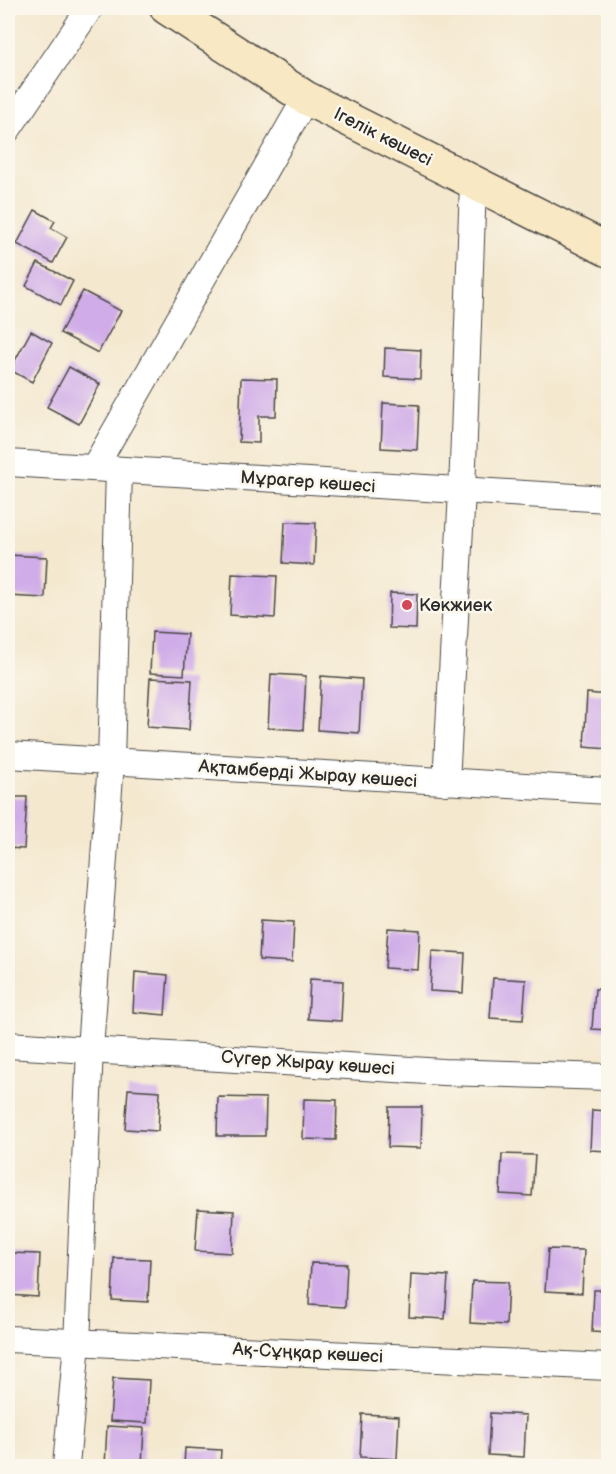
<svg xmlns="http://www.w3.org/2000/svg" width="616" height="1474" viewBox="0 0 616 1474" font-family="'Balsamiq Sans',sans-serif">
  <rect width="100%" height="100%" fill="#fbf7ec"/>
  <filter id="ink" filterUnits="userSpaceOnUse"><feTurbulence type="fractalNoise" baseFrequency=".0167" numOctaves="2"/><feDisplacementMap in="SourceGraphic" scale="12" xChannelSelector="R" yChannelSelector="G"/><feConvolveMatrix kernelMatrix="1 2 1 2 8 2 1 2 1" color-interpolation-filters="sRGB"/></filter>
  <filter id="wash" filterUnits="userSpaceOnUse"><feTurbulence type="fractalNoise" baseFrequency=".008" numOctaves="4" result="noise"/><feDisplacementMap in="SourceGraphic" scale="24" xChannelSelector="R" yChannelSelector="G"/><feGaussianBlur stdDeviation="1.35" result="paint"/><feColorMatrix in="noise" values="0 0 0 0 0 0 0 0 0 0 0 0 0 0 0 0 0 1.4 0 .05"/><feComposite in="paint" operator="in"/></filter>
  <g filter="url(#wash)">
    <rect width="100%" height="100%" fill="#f4e8cf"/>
    <g id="blocks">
      <g fill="#d0ade8">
        <path d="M35 210 55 221 51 228 67 237 53 263 17 244Z"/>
        <path d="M38 263 73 281 61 305 26 286Z"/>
        <path d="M83 291 121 311 98 353 60 333Z"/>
        <path d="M31 331 52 343 32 382 10 370Z"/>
        <path d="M385 348 421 350 420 379 384 377Z"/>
        <path d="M69 367 100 384 79 424 47 407Z"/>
        <path d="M241 378 277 379 276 416H259V443L239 442Z"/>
        <path d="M383 403 419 405 417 450 381 448Z"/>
        <path d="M285 522 316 523 314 565 283 563Z"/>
        <path d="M8 555 47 557 45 598 8 596Z"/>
        <path d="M232 574 277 576 275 618 230 615Z"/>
        <path d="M390 593 417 594 416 629 389 628Z"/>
        <path d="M152 632 187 634 184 675 150 673Z"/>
        <path d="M271 674 306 676 303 730 268 728Z"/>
        <path d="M321 676 362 679 359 733 318 730Z"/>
        <path d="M150 678 192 680 189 730 147 727Z"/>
        <path d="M587 693 608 695V749L584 747Z"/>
        <path d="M8 797H27L24 849 8 848Z"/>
        <path d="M261 920 294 922 292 962 259 960Z"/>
        <path d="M388 928 420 930 418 970 385 968Z"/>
        <path d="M432 951 465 953 463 993 430 991Z"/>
        <path d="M8 955H14L11 995H8Z"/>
        <path d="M135 972 168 975 165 1015 133 1012Z"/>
        <path d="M493 978 526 980 523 1020 490 1018Z"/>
        <path d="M310 979 343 981 341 1021 308 1019Z"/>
        <path d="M595 989 608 990V1030L592 1029Z"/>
        <path d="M128 1089 160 1091 158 1131 125 1129Z"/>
        <path d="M218 1097 266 1098 265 1136H217Z"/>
        <path d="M304 1099 337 1100 336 1140 303 1139Z"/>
        <path d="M389 1107H422L421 1148 388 1147Z"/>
        <path d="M592 1110 608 1111V1151L590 1150Z"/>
        <path d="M502 1154 535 1155 532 1196 500 1194Z"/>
        <path d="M198 1209 234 1211 232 1253 195 1251Z"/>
        <path d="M548 1249 584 1250 582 1293 545 1291Z"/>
        <path d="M8 1253 40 1254 38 1297 8 1295Z"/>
        <path d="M114 1258 150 1259 148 1302 112 1300Z"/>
        <path d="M311 1263 347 1264 345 1307 309 1305Z"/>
        <path d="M411 1274 448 1276 445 1319 409 1317Z"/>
        <path d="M472 1281 508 1282 506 1325 470 1323Z"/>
        <path d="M594 1290H608V1333L592 1332Z"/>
        <path d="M113 1378 149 1380 147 1423 110 1421Z"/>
        <path d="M490 1413 526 1415 524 1457 488 1455Z"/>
        <path d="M362 1414 399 1416 397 1459 360 1457Z"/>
        <path d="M107 1426 144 1428 142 1466H105Z"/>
        <path d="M185 1448 221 1450 220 1466H184Z"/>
      </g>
    </g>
  </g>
  <g filter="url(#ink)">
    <use href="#blocks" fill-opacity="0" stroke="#494744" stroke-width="1.5"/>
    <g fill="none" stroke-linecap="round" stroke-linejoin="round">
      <g stroke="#494744" stroke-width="28">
        <g id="street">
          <path d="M8 129 90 8"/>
          <path d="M8 463 608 499"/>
          <path d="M94 468 306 98"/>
          <path d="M8 755 608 791"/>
          <path d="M446 782 462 492 473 184"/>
          <path d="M8 1045 443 1072 608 1077"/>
          <path d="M8 1339 608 1367"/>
          <path d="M66 1466 77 1343 90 1049 111 762 119 470"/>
        </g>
      </g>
      <g stroke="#494744" stroke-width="36">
        <path id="secondary" d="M167 8 306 98 608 250"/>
      </g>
      <use href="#street" stroke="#fff" stroke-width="26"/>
      <use href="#secondary" stroke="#f8e8c3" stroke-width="33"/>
    </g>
  </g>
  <circle fill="#d1495b" stroke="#fbf7ec" stroke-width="2" cx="407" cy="605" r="6"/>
  <g text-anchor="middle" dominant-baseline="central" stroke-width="5" stroke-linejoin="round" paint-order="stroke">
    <g font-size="18" fill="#2b2b2b" stroke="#fbf7ec">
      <text transform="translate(383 137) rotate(27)">Ігелік көшесі</text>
      <text transform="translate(308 482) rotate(4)">Мұрагер көшесі</text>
      <text transform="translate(308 774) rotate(4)">Ақтамберді Жырау көшесі</text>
      <text transform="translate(308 1063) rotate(4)">Сүгер Жырау көшесі</text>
      <text transform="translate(308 1353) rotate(3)">Ақ-Сұңқар көшесі</text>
    </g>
    <g font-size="18" fill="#2b2b2b" stroke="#fbf7ec" text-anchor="start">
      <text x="419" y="605">Көкжиек</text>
    </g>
  </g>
  <rect width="616" height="1474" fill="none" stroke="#fbf7ec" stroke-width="30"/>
</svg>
